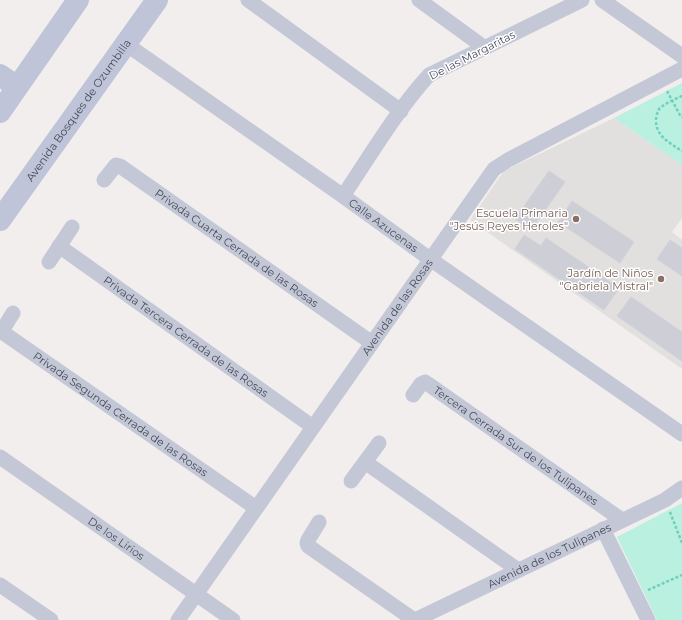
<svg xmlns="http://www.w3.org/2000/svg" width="682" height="620" viewBox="0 0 682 620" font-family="Montserrat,sans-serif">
  <rect width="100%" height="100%" fill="#f1eeed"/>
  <path fill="#e2dfdf" d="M614 118 682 165V218L672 232 682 240V369L470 220 504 171Z"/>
  <g fill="#baf0df">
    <path d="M682 83V165L614 118Z"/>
    <path d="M682 503V620H657L617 537Z"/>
  </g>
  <g fill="#cdced6" stroke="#d1d1da">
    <path d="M549 171 565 182 531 230 515 219Z"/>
    <path d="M572 201 634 242 620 263 558 222Z"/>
    <path d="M524 235 541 246 546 238 619 288 604 310 515 249Z"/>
    <path d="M670 240 682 248V276L657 259Z"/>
    <path d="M631 297 682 332V361L617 316Z"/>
  </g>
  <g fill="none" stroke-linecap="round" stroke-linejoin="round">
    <g stroke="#71cfbd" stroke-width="2.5" stroke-dasharray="3 2" stroke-linecap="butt">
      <path d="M667 91 681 117H682"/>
      <path d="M682 96C675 99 666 103 660 108 657 111 657 115 656 119 655 136 670 143 682 151"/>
      <path d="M670 512 682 543"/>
      <path d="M648 590 682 575"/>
    </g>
    <g stroke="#c4c8d6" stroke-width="15">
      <path d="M248 0 401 111"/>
      <path d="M419 0 485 48"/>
      <path d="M602 0 682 56"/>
      <path id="s1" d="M126 44 343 196 430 259 682 434"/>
      <path id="s2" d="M104 180 116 165 120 166 372 343"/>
      <path d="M343 196C370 156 397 110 429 75L582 0"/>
      <path id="s3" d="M59 246 313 427"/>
      <path d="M49 262 72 227"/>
      <path id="s4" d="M13 313 3 329 5 334 256 508"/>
      <path id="s5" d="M413 395 421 384 425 382 428 384 622 520"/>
      <path id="s6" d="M0 457 233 620"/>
      <path d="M365 462 518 570"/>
      <path d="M351 481 379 443"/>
      <path d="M319 522 308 540 307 543 308 546 414 620"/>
      <path d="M603 529 648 620"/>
      <path d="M0 585 51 620"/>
      <path id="s7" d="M178 620 494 169 508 160 682 69"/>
      <path id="s8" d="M415 620 665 500 682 488"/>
    </g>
    <g stroke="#bfc4d8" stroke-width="22">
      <path d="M0 75 17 87"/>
      <path d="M0 112 78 0"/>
      <path id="s9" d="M0 220 157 0"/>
    </g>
  </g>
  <g fill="#8d6e63" stroke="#fff" stroke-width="1.5">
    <circle cx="576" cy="219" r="4"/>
    <circle cx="661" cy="279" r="4"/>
  </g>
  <g text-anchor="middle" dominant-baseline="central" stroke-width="3" stroke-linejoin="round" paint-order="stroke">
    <g font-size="11" fill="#454a5c" stroke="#fff">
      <text transform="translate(472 55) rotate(-27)">De las Margaritas</text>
      <text stroke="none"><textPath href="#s9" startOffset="135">Avenida Bosques de Ozumbilla</textPath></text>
      <text stroke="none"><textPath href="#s1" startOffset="315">Calle Azucenas</textPath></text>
      <text stroke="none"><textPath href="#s2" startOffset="166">Privada Cuarta Cerrada de las Rosas</textPath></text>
      <text stroke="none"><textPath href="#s7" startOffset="382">Avenida de las Rosas</textPath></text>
      <text stroke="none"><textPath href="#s3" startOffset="156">Privada Tercera Cerrada de las Rosas</textPath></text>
      <text stroke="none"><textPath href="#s4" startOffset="165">Privada Segunda Cerrada de las Rosas</textPath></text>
      <text stroke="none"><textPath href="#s5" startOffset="129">Tercera Cerrada Sur de los Tulipanes</textPath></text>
      <text stroke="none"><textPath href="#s6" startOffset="142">De los Lirios</textPath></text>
      <text stroke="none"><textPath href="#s8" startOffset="149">Avenida de los Tulipanes</textPath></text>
    </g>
    <g font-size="11" fill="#785e54" stroke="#fff" text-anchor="end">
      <text x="568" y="213">Escuela Primaria<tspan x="568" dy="13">"Jesús Reyes Heroles"</tspan></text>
      <text x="653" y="273">Jardín de Niños<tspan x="653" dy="13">"Gabriela Mistral"</tspan></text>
    </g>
  </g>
</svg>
